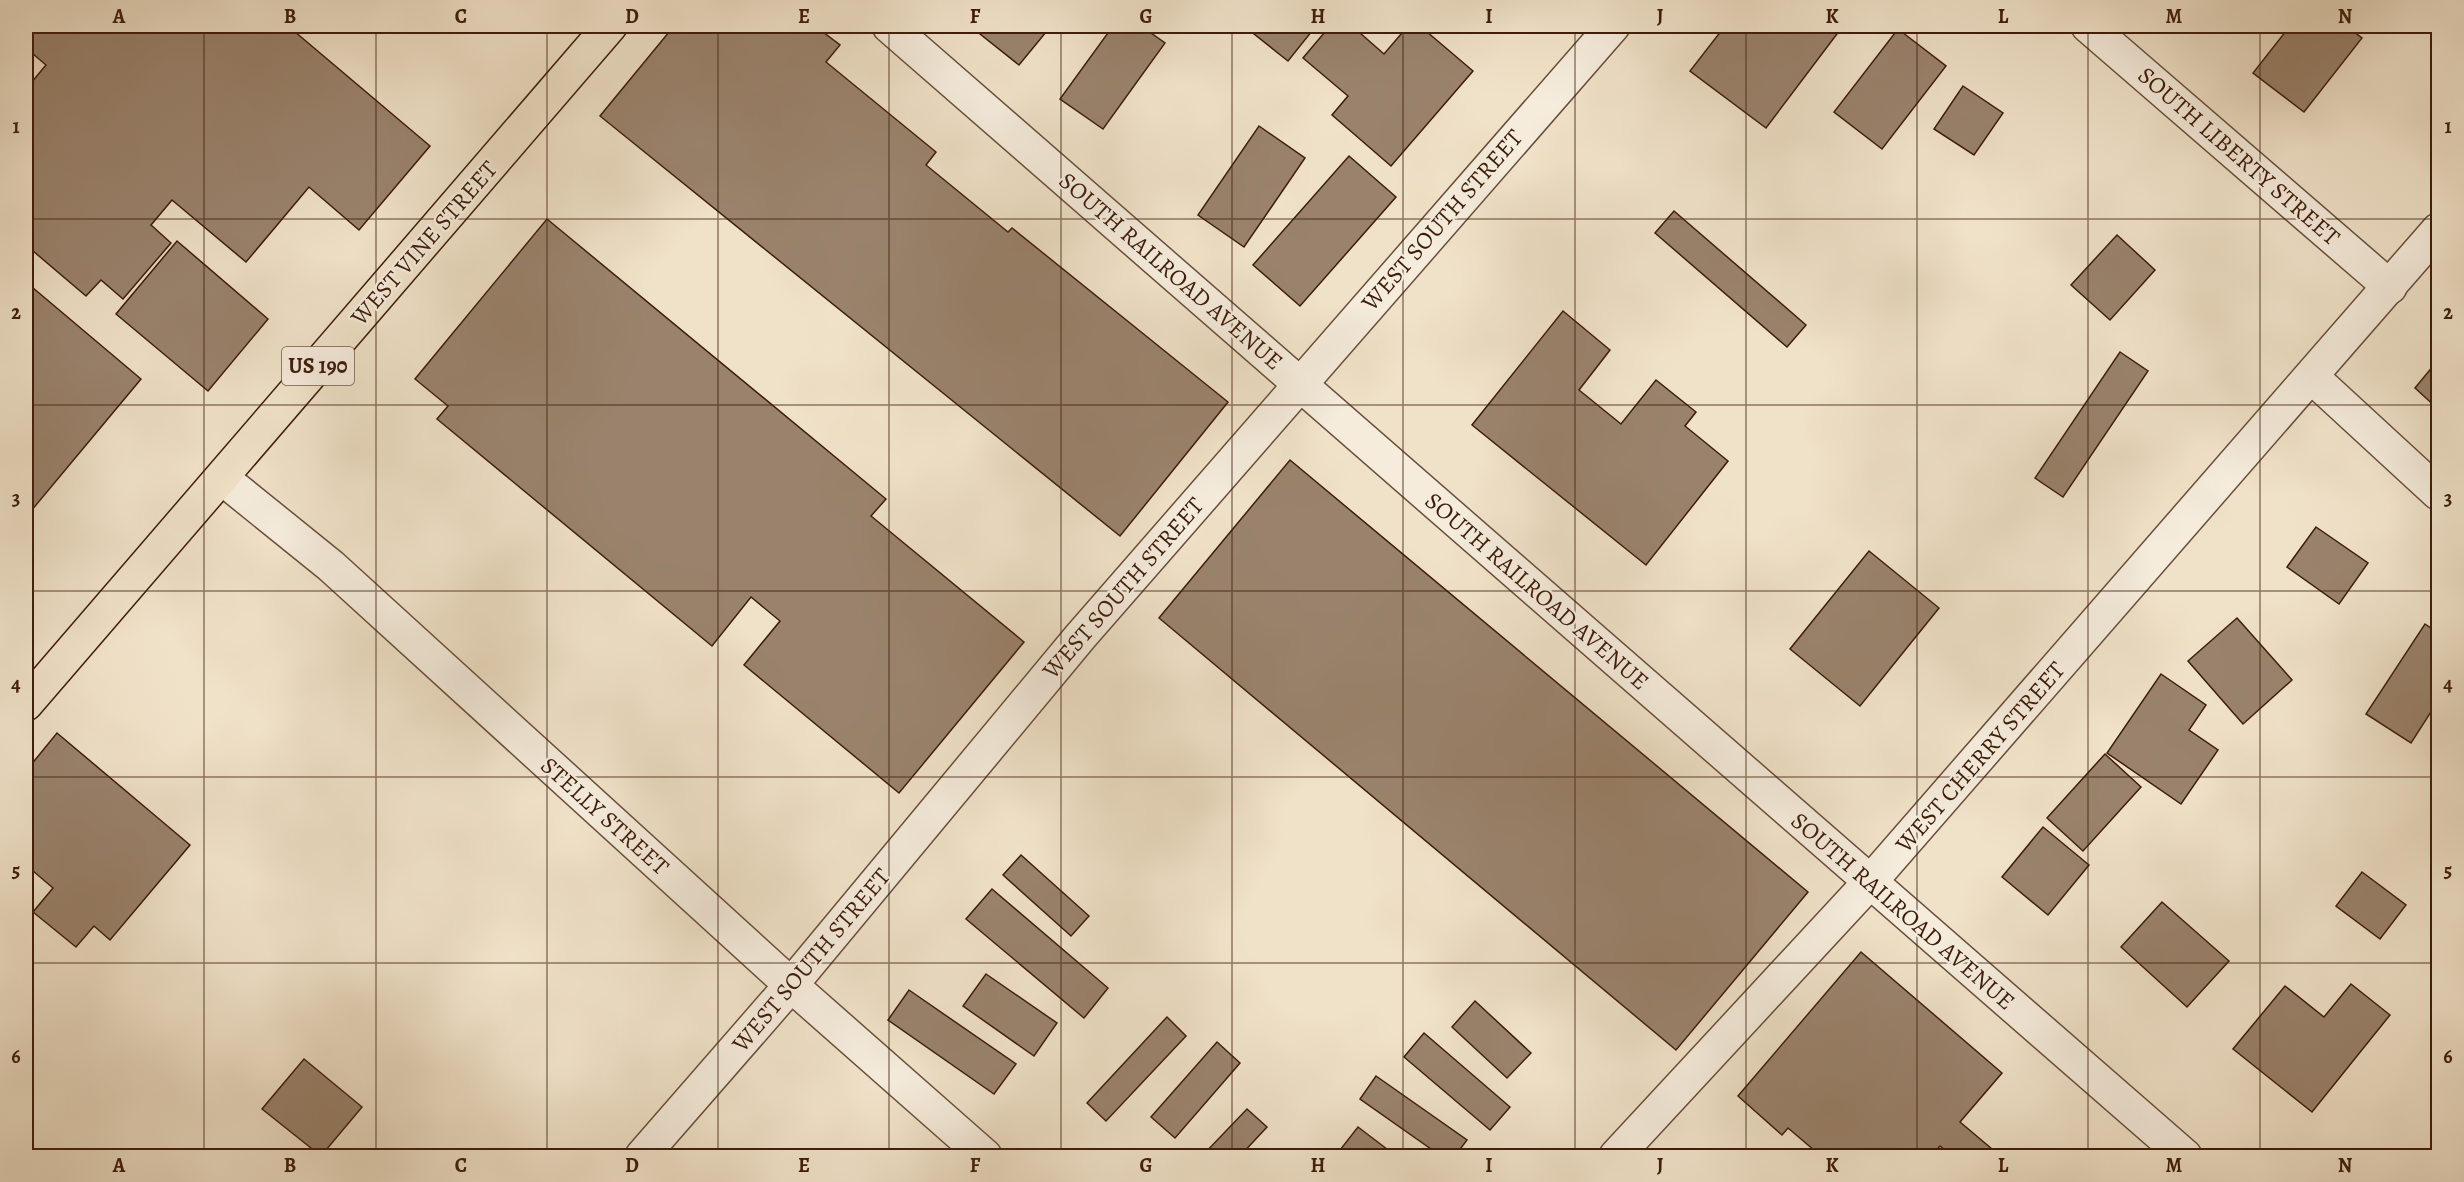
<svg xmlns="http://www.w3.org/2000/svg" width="2464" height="1182" viewBox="0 0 2464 1182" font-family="Alegreya,serif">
  <rect width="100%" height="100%" fill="#f0e2c9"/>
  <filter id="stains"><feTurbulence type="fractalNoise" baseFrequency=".00333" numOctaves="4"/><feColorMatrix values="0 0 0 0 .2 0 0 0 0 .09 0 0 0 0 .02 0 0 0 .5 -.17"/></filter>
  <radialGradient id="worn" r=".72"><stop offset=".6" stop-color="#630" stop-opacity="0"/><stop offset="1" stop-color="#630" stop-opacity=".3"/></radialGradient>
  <g fill="#9a836d" stroke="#3d1c0a" stroke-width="1.5">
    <path d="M26 26H288L430 146 359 230 309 187 246 262 172 200 151 225 171 243 123 299 101 280 86 296 26 245V89L46 65 26 48Z"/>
    <path d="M674 26H815L840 45 826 62 936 152 926 165 1008 232 1012 228 1228 402 1120 536 600 116Z"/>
    <path d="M970 26H1051L1019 65Z"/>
    <path d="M1113 26H1141L1165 43 1103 129 1060 99Z"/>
    <path d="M1244 26H1316L1288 61Z"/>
    <path d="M1330 26H1352L1384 54 1408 26H1420L1473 71 1391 166 1332 115 1348 96 1303 58Z"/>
    <path d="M1725 26H1843L1766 128 1690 71Z"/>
    <path d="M2290 26H2346L2362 38 2304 112 2253 73Z"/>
    <path d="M1898 29 1946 66 1882 149 1834 112Z"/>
    <path d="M1963 86 2003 113 1974 155 1934 129Z"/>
    <path d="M1259 126 1305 158 1244 247 1198 215Z"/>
    <path d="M1349 156 1396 197 1300 306 1253 265Z"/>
    <path d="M1674 211 1806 325 1787 347 1655 233Z"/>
    <path d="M547 219 886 499 871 516 1024 642 899 793 744 665 780 621 751 597 712 646 437 419 448 406 415 379Z"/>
    <path d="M2117 235 2155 270 2110 320 2071 285Z"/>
    <path d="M177 241 268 319 208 391 116 314Z"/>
    <path d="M26 282 141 379 26 517Z"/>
    <path d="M1563 311 1610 350 1579 390 1621 424 1656 380 1696 412 1685 426 1728 461 1646 565 1472 425Z"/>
    <path d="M2120 352 2148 371 2063 497 2035 478Z"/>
    <path d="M2438 360V409L2415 388Z"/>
    <path d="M1290 460 1808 892 1676 1050 1159 618Z"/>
    <path d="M2316 527 2368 563 2339 604 2287 567Z"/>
    <path d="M1869 551 1939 608 1860 706 1790 649Z"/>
    <path d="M2237 618 2292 680 2243 724 2188 661Z"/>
    <path d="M2425 624 2438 633V701L2411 743 2366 714Z"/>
    <path d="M2161 674 2206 705 2189 730 2218 750 2181 804 2107 753Z"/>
    <path d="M57 733 190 845 110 940 94 926 76 947 33 912 53 888 26 865V771Z"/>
    <path d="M2105 754 2141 787 2083 851 2047 818Z"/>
    <path d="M2043 827 2089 865 2048 915 2002 877Z"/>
    <path d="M1021 855 1089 916 1071 936 1003 875Z"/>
    <path d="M2362 872 2406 905 2380 939 2336 906Z"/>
    <path d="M992 889 1108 988 1084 1018 966 919Z"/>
    <path d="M2162 902 2229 961 2187 1007 2121 947Z"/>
    <path d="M1861 952 2002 1073 1960 1122 1992 1149 1985 1156H1952L1940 1146 1931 1156H1821L1788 1128 1782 1135 1738 1096Z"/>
    <path d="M986 974 1057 1023 1034 1056 963 1006Z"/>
    <path d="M2351 984 2390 1015 2312 1112 2233 1049 2285 986 2324 1017Z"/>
    <path d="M909 990 1016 1064 994 1094 888 1020Z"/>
    <path d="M1475 1001 1531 1053 1507 1078 1452 1027Z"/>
    <path d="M1167 1017 1186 1036 1106 1121 1087 1103Z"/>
    <path d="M1424 1033 1510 1107 1490 1130 1404 1057Z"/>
    <path d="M1217 1042 1240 1063 1175 1138 1151 1117Z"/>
    <path d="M304 1059 362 1107 321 1156 262 1109Z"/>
    <path d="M1376 1076 1467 1140 1455 1156H1441L1360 1099Z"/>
    <path d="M1247 1109 1267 1127 1240 1156H1202Z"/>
    <path d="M1358 1127 1396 1156H1348L1340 1150Z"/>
  </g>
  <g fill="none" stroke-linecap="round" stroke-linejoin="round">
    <g stroke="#6a4e3a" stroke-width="36">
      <g id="minor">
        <path d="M2088 26 2390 287"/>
        <path d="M2312 377 2438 493"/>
        <path d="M222 478 331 566 791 985 985 1156"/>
        <path d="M642 1156 791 985 1080 637 1613 26"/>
        <path d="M1616 1156 1870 882 2438 230"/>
      </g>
    </g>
    <g stroke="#6a4e3a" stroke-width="36">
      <path id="tertiary" d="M889 26 2185 1156"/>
    </g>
    <g stroke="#3d1c0a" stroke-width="36">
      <path id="trunk" d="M26 704 610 26"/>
    </g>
    <use href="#minor" stroke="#f5ecdc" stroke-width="33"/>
    <use href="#tertiary" stroke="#f5ecdc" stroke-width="33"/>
    <use href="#trunk" stroke="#f0e2c9" stroke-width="33"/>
  </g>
  <path fill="none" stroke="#3d1c0a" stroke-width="1.5" stroke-opacity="0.55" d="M204 26V1156M376 26V1156M547 26V1156M718 26V1156M889 26V1156M1061 26V1156M1232 26V1156M1403 26V1156M1575 26V1156M1746 26V1156M1917 26V1156M2088 26V1156M2260 26V1156M26 219H2438M26 405H2438M26 591H2438M26 777H2438M26 963H2438"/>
  <g text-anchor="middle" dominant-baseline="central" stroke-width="4.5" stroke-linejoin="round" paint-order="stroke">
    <rect fill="#f5ecdc" stroke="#745a49" stroke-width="1.5" x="282" y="347" width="72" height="38" rx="4.5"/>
    <g font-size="22" font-weight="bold" fill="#3d1c0a">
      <text x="318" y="366">US 190</text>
    </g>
    <g font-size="24" fill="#3d1c0a" stroke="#f5ecdc">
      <text transform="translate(2239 156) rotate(41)">SOUTH LIBERTY STREET</text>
      <text transform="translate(1442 220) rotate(-49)">WEST SOUTH STREET</text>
      <text transform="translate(424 243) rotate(-49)">WEST VINE STREET</text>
      <text transform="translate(1171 271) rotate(41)">SOUTH RAILROAD AVENUE</text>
      <text transform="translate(1123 588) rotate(-49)">WEST SOUTH STREET</text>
      <text transform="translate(1537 591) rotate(41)">SOUTH RAILROAD AVENUE</text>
      <text transform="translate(1980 757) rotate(-49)">WEST CHERRY STREET</text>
      <text transform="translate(605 816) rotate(42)">STELLY STREET</text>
      <text transform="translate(1903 911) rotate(41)">SOUTH RAILROAD AVENUE</text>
      <text transform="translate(811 960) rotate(-50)">WEST SOUTH STREET</text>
    </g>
  </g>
  <rect width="2464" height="1182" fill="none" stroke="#f0e2c9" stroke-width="66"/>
  <rect x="33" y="33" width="2398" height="1116" fill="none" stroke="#3d1c0a" stroke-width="2"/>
  <g font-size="20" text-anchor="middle" font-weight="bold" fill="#3d1c0a">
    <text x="119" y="23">A</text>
    <text x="290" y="23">B</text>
    <text x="461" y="23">C</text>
    <text x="632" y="23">D</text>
    <text x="804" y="23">E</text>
    <text x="975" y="23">F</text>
    <text x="1146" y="23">G</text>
    <text x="1318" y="23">H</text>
    <text x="1489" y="23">I</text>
    <text x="1660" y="23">J</text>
    <text x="1832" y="23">K</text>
    <text x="2003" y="23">L</text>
    <text x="2174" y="23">M</text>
    <text x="2345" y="23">N</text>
    <text x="16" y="133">1</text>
    <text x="2448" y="133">1</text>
    <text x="16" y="319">2</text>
    <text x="2448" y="319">2</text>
    <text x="16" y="505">3</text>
    <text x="2448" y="505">3</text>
    <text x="16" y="691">4</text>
    <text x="2448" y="691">4</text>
    <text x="16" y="877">5</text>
    <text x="2448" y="877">5</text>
    <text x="16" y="1063">6</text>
    <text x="2448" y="1063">6</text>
    <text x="119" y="1172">A</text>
    <text x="290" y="1172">B</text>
    <text x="461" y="1172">C</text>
    <text x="632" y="1172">D</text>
    <text x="804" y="1172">E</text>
    <text x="975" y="1172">F</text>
    <text x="1146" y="1172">G</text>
    <text x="1318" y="1172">H</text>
    <text x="1489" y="1172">I</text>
    <text x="1660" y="1172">J</text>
    <text x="1832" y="1172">K</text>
    <text x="2003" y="1172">L</text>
    <text x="2174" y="1172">M</text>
    <text x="2345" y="1172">N</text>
  </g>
  <rect width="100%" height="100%" filter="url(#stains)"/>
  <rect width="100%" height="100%" fill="url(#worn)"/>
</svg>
